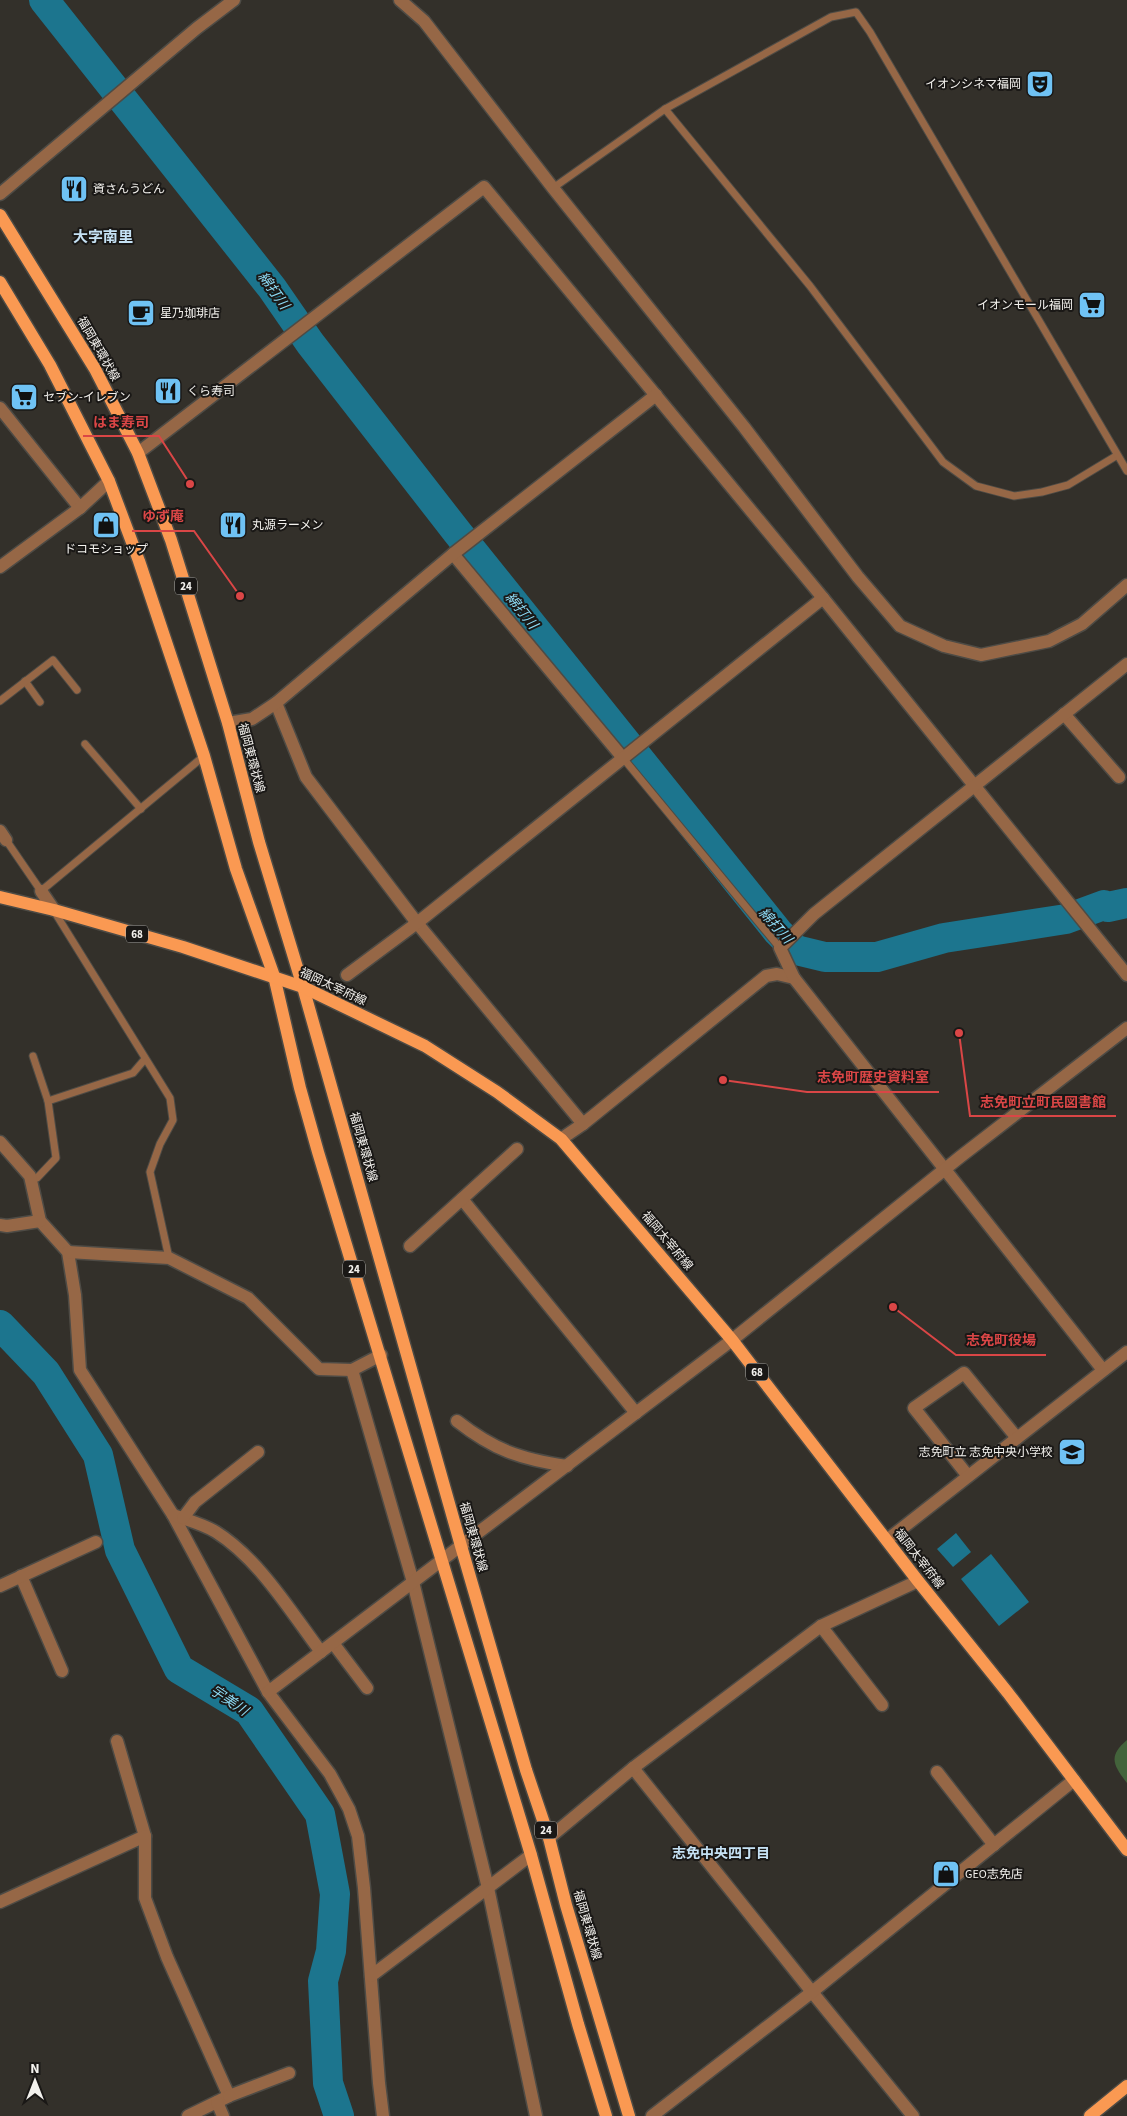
<svg xmlns="http://www.w3.org/2000/svg" width="1127" height="2116" viewBox="0 0 1127 2116" font-family="'Source Sans 3','Noto Sans JP',sans-serif">
  <rect width="100%" height="100%" fill="#33302a"/>
  <path fill="#43633b" d="M1127 1740V1783C1113 1765 1108 1756 1127 1740Z"/>
  <g fill="#1c758e">
    <path d="M956 1533 971 1552 953 1567 937 1549Z"/>
    <path d="M991 1554 1029 1602 999 1626 961 1579Z"/>
  </g>
  <g fill="none" stroke-linecap="round" stroke-linejoin="round">
    <g stroke="#1c758e" stroke-width="30">
      <path d="M44 0 272 288 310 343 457 532 778 932 796 950 825 957H877L944 938 1066 919 1104 905 1108 907 1127 903"/>
      <path d="M0 1325 46 1373 98 1455 120 1550 179 1669 249 1711 320 1814 335 1894 331 1951 323 1981 328 2083 339 2116"/>
    </g>
    <g stroke="#4e4b45" stroke-width="9">
      <g id="service">
        <path d="M665 109 810 286 943 462 976 486 1014 496 1042 492 1068 485 1116 456"/>
        <path d="M553 188 665 109 831 17 856 12 870 32 1127 471"/>
        <path d="M25 681 40 702"/>
        <path d="M0 701 53 660 77 690"/>
        <path d="M85 744 141 809"/>
        <path d="M623 758 780 948"/>
        <path d="M6 840 41 891 204 756"/>
        <path d="M54 911 170 1098 173 1120 160 1144 150 1172 169 1258"/>
        <path d="M33 1056 48 1101"/>
        <path d="M31 1180 37 1178 56 1158 48 1101 133 1073 145 1059"/>
      </g>
    </g>
    <g stroke="#4e4b45" stroke-width="15">
      <g id="minor">
        <path d="M0 408 80 508"/>
        <path d="M138 453 484 187 823 598 1127 975"/>
        <path d="M453 554 623 758"/>
        <path d="M0 567 80 508 109 481"/>
        <path d="M276 703 306 777 417 923 583 1124"/>
        <path d="M1064 714 1119 777"/>
        <path d="M228 723 252 719 276 703 453 554 656 395"/>
        <path d="M0 831 6 840"/>
        <path d="M41 891 54 910"/>
        <path d="M347 975 417 923 823 598"/>
        <path d="M561 1139 583 1124 766 976 777 974 794 978"/>
        <path d="M0 1142 30 1176 40 1221 68 1252 75 1295 80 1370 173 1515 268 1692 330 1774 349 1809 358 1836 364 1888 379 2083 383 2116"/>
        <path d="M462 1199 636 1413"/>
        <path d="M0 1225 7 1226 40 1221"/>
        <path d="M410 1246 517 1149"/>
        <path d="M68 1252 169 1258 248 1298 319 1369 352 1370 381 1355"/>
        <path d="M352 1370 413 1582 488 1888 536 2116"/>
        <path d="M1103 1370 794 978 780 948 814 914 1127 664"/>
        <path d="M457 1421C494 1450 520 1459 567 1466"/>
        <path d="M968 1476 914 1408 964 1373 1017 1438"/>
        <path d="M173 1515C187 1520 203 1524 216 1532 259 1559 291 1612 321 1652"/>
        <path d="M183 1518 195 1502 258 1452"/>
        <path d="M887 1540 1127 1352"/>
        <path d="M21 1576 62 1671"/>
        <path d="M0 1586 96 1542"/>
        <path d="M821 1626 882 1705"/>
        <path d="M333 1643 367 1688"/>
        <path d="M268 1692 732 1340 960 1157 1127 1028"/>
        <path d="M117 1741 145 1836"/>
        <path d="M633 1768 812 1992 913 2116"/>
        <path d="M937 1772 994 1845"/>
        <path d="M549 1838 633 1768 821 1626 918 1581"/>
        <path d="M0 1902 145 1836V1898L167 1957 229 2096 188 2116"/>
        <path d="M371 1976 531 1855"/>
        <path d="M229 2096 289 2073"/>
        <path d="M217 2102 223 2116"/>
        <path d="M652 2116 812 1992 1074 1780"/>
      </g>
    </g>
    <g stroke="#4e4b45" stroke-width="15">
      <g id="tertiary">
        <path d="M400 0 424 21 553 188 744 427 858 577 900 626 944 646 981 655 1049 641 1082 624 1127 585"/>
        <path d="M0 194 197 28 234 0"/>
      </g>
    </g>
    <g stroke="#4e4b45" stroke-width="15">
      <g id="primary">
        <path d="M0 215 95 369 138 453 171 540 228 723 259 842 303 987 461 1546 526 1770 549 1838 566 1905 629 2116"/>
        <path d="M0 282 50 365 109 481 139 561 204 756 236 869 274 976 300 1088 318 1152 531 1855 578 2024 606 2116"/>
        <path d="M0 897 54 910 183 947 303 987 425 1046 497 1092 561 1139 732 1340 918 1581 1008 1693 1127 1850"/>
        <path d="M1090 2116 1127 2086"/>
      </g>
    </g>
    <use href="#service" stroke="#966746" stroke-width="7"/>
    <use href="#minor" stroke="#966746" stroke-width="12"/>
    <use href="#tertiary" stroke="#966746" stroke-width="12"/>
    <use href="#primary" stroke="#fa9952" stroke-width="12"/>
  </g>
  <defs>
    <g id="theatre-square" transform="scale(1.4375)"><rect x="-9" y="-9" width="18" height="18" rx="4" fill="#6fc2f4" stroke="#1a1816"/><path d="M-5-5.5Q0-4 5-5.5V0Q5 5 0 6Q-5 5-5 0ZM-3.3-2.5H-1v1.5H-3.3ZM1-2.5H3.3v1.5H1ZM-2.8 1Q0 5.5 2.8 1Z" fill="#111"/></g>
    <g id="restaurant-square" transform="scale(1.4375)"><rect x="-9" y="-9" width="18" height="18" rx="4" fill="#6fc2f4" stroke="#1a1816"/><path d="M-5-6h1v4h1v-4h1v4h1v-4h1v5L-1.5 .5V6h-2V.5L-5-1ZM5-6V6H3V1.5H1.5Q1.5-4 5-6Z" fill="#111"/></g>
    <g id="supermarket-square" transform="scale(1.4375)"><rect x="-9" y="-9" width="18" height="18" rx="4" fill="#6fc2f4" stroke="#1a1816"/><path d="M-6-5.5h2.5l.6 2H6L4.5 2H-2.5L-4.4-4H-6ZM-1.5 3.2a1.3 1.3 0 1 0 .1 0ZM3 3.2a1.3 1.3 0 1 0 .1 0Z" fill="#111"/></g>
    <g id="cafe-square" transform="scale(1.4375)"><rect x="-9" y="-9" width="18" height="18" rx="4" fill="#6fc2f4" stroke="#1a1816"/><path d="M-5.5-4.5H6V0H3Q3 3.5 0 3.5H-2.5Q-5.5 3.5-5.5 0ZM3-3.2v2h1.7v-2ZM-6 4.5H4V6H-6Z" fill="#111"/></g>
    <g id="shop-square" transform="scale(1.4375)"><rect x="-9" y="-9" width="18" height="18" rx="4" fill="#6fc2f4" stroke="#1a1816"/><path d="M-5-2.5h2.3a2.7 3.5 0 0 1 5.4 0H5L5.5 6h-11ZM-1.5-2.5h3a1.5 2.3 0 0 0-3 0Z" fill="#111"/></g>
    <g id="school-square" transform="scale(1.4375)"><rect x="-9" y="-9" width="18" height="18" rx="4" fill="#6fc2f4" stroke="#1a1816"/><path d="M0-5L7-2L0 1L-7-2ZM-4 1L0 2.5L4 1V4Q0 6-4 4Z" fill="#111"/></g>
  </defs>
  <g fill-rule="evenodd">
    <use href="#theatre-square" x="1040" y="84"/>
    <use href="#restaurant-square" x="74" y="189"/>
    <use href="#supermarket-square" x="1092" y="305"/>
    <use href="#cafe-square" x="141" y="313"/>
    <use href="#restaurant-square" x="168" y="391"/>
    <use href="#supermarket-square" x="24" y="397"/>
    <use href="#shop-square" x="106" y="525"/>
    <use href="#restaurant-square" x="233" y="525"/>
    <use href="#school-square" x="1072" y="1452"/>
    <use href="#shop-square" x="946" y="1874"/>
  </g>
  <g text-anchor="middle" dominant-baseline="central" stroke-width="4" stroke-linejoin="round" paint-order="stroke">
    <g fill="#1a1816" stroke="#b2b0ac" stroke-width="1">
      <rect x="175" y="577.5" width="22" height="17" rx="4"/>
      <rect x="126" y="925.5" width="22" height="17" rx="4"/>
      <rect x="343" y="1260.5" width="22" height="17" rx="4"/>
      <rect x="746" y="1363.5" width="22" height="17" rx="4"/>
      <rect x="535" y="1821.5" width="22" height="17" rx="4"/>
    </g>
    <g font-size="11" font-weight="bold" fill="#f3f1ed">
      <text x="186" y="586">24</text>
      <text x="137" y="934">68</text>
      <text x="354" y="1269">24</text>
      <text x="757" y="1372">68</text>
      <text x="546" y="1830">24</text>
    </g>
    <g font-size="12" fill="#f3f1ed" stroke="#1a1816" text-anchor="start">
      <text x="1021" y="84" text-anchor="end">イオンシネマ福岡</text>
      <text x="93" y="189">資さんうどん</text>
      <text x="1073" y="305" text-anchor="end">イオンモール福岡</text>
      <text x="160" y="313">星乃珈琲店</text>
      <text x="187" y="391">くら寿司</text>
      <text x="43" y="397">セブン-イレブン</text>
      <text x="252" y="525">丸源ラーメン</text>
      <text x="106" y="549" text-anchor="middle">ドコモショップ</text>
      <text x="1053" y="1452" text-anchor="end">志免町立 志免中央小学校</text>
      <text x="965" y="1874">GEO志免店</text>
    </g>
    <g font-size="12" fill="#f3f1ed" stroke="#1a1816">
      <text transform="translate(98 349) rotate(60)">福岡東環状線</text>
      <text transform="translate(251 758) rotate(75)">福岡東環状線</text>
      <text transform="translate(333 987) rotate(25)">福岡太宰府線</text>
      <text transform="translate(363 1147) rotate(74)">福岡東環状線</text>
      <text transform="translate(667 1241) rotate(50)">福岡太宰府線</text>
      <text transform="translate(473 1537) rotate(74)">福岡東環状線</text>
      <text transform="translate(919 1559) rotate(52)">福岡太宰府線</text>
      <text transform="translate(587 1925) rotate(74)">福岡東環状線</text>
    </g>
    <g font-size="14" font-style="italic" fill="#8ddaf4" stroke="#1a1816">
      <text transform="translate(273 291) rotate(54)">綿打川</text>
      <text transform="translate(521 611) rotate(51)">綿打川</text>
      <text transform="translate(775 926) rotate(48)">綿打川</text>
      <text transform="translate(229 1701) rotate(34)">宇美川</text>
    </g>
    <g font-size="14" font-weight="bold" fill="#c5e1f4" stroke="#1a1816">
      <text x="721" y="1854">志免中央四丁目</text>
    </g>
    <g font-size="15" font-weight="bold" fill="#c5e1f4" stroke="#1a1816">
      <text x="103" y="237">大字南里</text>
    </g>
  </g>
  <path fill="none" stroke="#da4646" stroke-width="2" d="M190 484L159 436H83M240 596L194 531H132M723 1080L807 1092H939M959 1033L970 1116H1116M893 1307L956 1355H1046"/>
  <g fill="#da4646" stroke="#1a1816" stroke-width="2">
    <circle cx="190" cy="484" r="5"/>
    <circle cx="240" cy="596" r="5"/>
    <circle cx="723" cy="1080" r="5"/>
    <circle cx="959" cy="1033" r="5"/>
    <circle cx="893" cy="1307" r="5"/>
  </g>
  <g font-size="14" text-anchor="middle" font-weight="bold" fill="#da4646" stroke="#1a1816" stroke-width="4" stroke-linejoin="round" paint-order="stroke">
    <text x="121" y="427">はま寿司</text>
    <text x="163" y="521">ゆず庵</text>
    <text x="873" y="1082">志免町歴史資料室</text>
    <text x="1043" y="1107">志免町立町民図書館</text>
    <text x="1001" y="1345">志免町役場</text>
  </g>
  <g transform="translate(35 2081)" stroke="#1a1816" stroke-width="4" paint-order="stroke">
  <path d="M0-4L9 19L0 12L-9 19Z" fill="#f3f1ed"/>
  <text y="-8" font-size="14" font-weight="bold" text-anchor="middle" fill="#f3f1ed">N</text>
  </g>
</svg>
